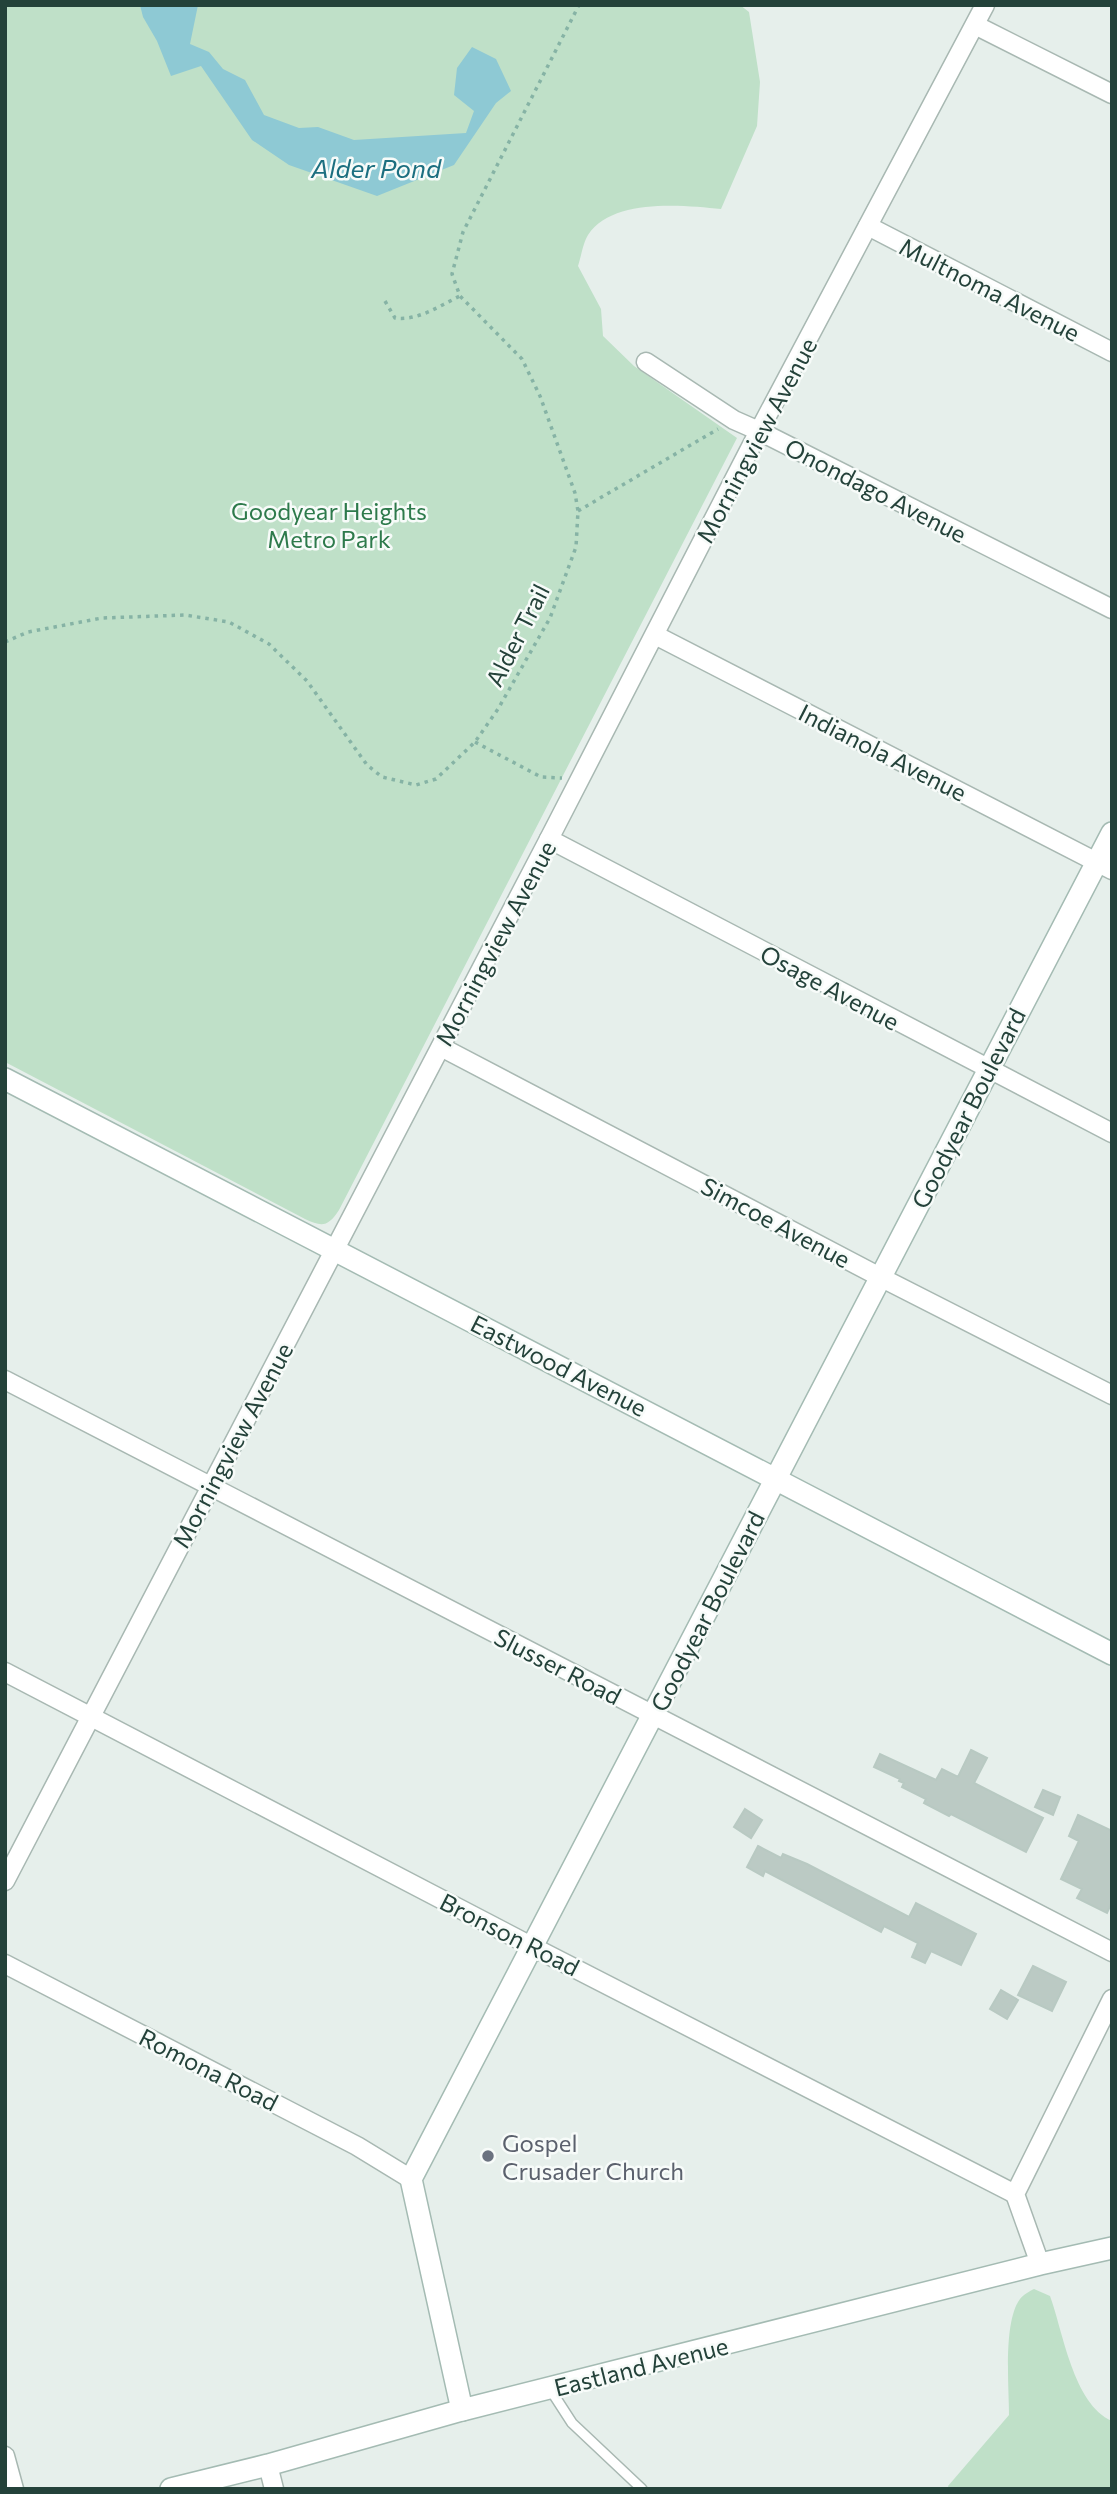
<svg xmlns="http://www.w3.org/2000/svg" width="1117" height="2494" viewBox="0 0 1117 2494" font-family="Commissioner,sans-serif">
  <rect width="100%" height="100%" fill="#e6efeb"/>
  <g fill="#bfe0c8">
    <path d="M5 5H740L749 12 760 82 757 126 721 209C682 205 612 198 588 235 583 243 581 257 578 266L601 309 603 336 634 366 737 438 339 1210C328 1227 322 1227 305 1219L5 1062Z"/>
    <path d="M1034 2289 1050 2296C1063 2331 1073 2404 1112 2421V2489H949L948 2486 1009 2415C1009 2386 1003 2322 1020 2299 1023 2295 1030 2291 1034 2289Z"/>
  </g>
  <path fill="#8ec9d4" d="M140 5H198L190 44 209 52 223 69 245 80 264 115 299 128 318 127 354 140 466 133 474 111 454 95 457 68 472 47 496 59 511 91 496 103 454 165 377 196 289 165 252 140 201 66 171 76 157 41 143 17Z"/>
  <g fill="#bbcac4" stroke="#b8c9c2" stroke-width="2">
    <path d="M971 1750 987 1758 974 1783 1043 1818 1026 1852 951 1814 949 1816 924 1803 926 1799 902 1787 904 1783 899 1781 900 1779 874 1767 880 1754 936 1780 942 1769 958 1777Z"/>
    <path d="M1043 1790 1060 1797 1053 1815 1035 1807Z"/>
    <path d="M745 1809 762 1820 751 1838 734 1827Z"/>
    <path d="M1078 1815 1112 1831V1902L1107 1913 1077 1898 1082 1889 1061 1879 1079 1841 1069 1836Z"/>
    <path d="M758 1846 781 1858 783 1854 807 1864 909 1917 916 1903 976 1934 961 1965 931 1951 925 1963 912 1957 918 1943 884 1926 881 1932 765 1871 763 1876 747 1867Z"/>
    <path d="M1033 1966 1066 1982 1052 2011 1018 1995Z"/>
    <path d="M1001 1990 1018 2000 1007 2019 990 2009Z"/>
  </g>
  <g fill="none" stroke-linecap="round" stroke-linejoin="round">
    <g stroke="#a8b8b2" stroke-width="12">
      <path id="lane" d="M550 2389 572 2423 642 2489"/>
    </g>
    <g stroke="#a8b8b2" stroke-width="21">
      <g id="street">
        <path d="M975 25 1112 94"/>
        <path d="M868 226 1112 352"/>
        <path d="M646 362 734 420 759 431 1112 609"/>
        <path d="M655 635 1112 870"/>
        <path d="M549 839 1112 1133"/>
        <path d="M441 1047 880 1277 1112 1395"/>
        <path d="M5 1380 1112 1952"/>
        <path d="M5 1672 533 1947 1015 2194"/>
        <path d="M5 1881 549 839 759 431 985 5"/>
        <path d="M5 1964 357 2146 411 2179"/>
        <path d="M1040 2264 1015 2194 1112 1999"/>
        <path d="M5 2456 14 2489"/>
        <path d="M268 2465 274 2489"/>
      </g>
    </g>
    <g stroke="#a4bbb3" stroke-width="24">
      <g id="secondary">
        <path d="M5 1079 1112 1654"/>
        <path d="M462 2410 411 2179 1112 833"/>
        <path d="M171 2489 268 2465 462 2410 1040 2264 1112 2248"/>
      </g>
    </g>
    <g stroke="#86b3a5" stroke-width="3.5" stroke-dasharray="3.5 5" stroke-linecap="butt">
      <path d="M385 301 395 318C418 321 439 306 460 296"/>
      <path d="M578 511 718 429"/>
      <path d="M5 642 28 632 102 618 185 615 229 622 269 644 307 681 367 765 382 777 416 785 436 779 475 742 498 709 550 618 576 547 578 511 575 493 540 396 522 359 460 296 452 274 463 232 579 5"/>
      <path d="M475 742 541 777 562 778"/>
    </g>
    <use href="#lane" stroke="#fff" stroke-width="9"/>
    <use href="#street" stroke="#fff" stroke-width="18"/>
    <use href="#secondary" stroke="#fff" stroke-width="21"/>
  </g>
  <circle fill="#6b7280" stroke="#f7fbf9" stroke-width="2.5" cx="488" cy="2156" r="7"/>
  <g text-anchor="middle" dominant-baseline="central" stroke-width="5" stroke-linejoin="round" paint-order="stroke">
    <g font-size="24" fill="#24423a" stroke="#f7fbf9">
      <text transform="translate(990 289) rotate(27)">Multnoma Avenue</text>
      <text transform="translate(756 440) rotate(-62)">Morningview Avenue</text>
      <text transform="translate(876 490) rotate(27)">Onondago Avenue</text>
      <text transform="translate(517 635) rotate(-63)">Alder Trail</text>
      <text transform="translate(883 752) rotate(27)">Indianola Avenue</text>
      <text transform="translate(495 943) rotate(-62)">Morningview Avenue</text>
      <text transform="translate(830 987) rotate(28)">Osage Avenue</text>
      <text transform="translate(968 1108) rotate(-63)">Goodyear Boulevard</text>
      <text transform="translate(776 1222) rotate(28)">Simcoe Avenue</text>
      <text transform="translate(559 1365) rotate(27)">Eastwood Avenue</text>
      <text transform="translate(232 1445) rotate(-62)">Morningview Avenue</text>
      <text transform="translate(707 1611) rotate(-63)">Goodyear Boulevard</text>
      <text transform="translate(558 1666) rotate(27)">Slusser Road</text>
      <text transform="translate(510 1934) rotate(27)">Bronson Road</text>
      <text transform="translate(209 2069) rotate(27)">Romona Road</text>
      <text transform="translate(641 2366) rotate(-14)">Eastland Avenue</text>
    </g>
    <g font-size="24" fill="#2d7a4b" stroke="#f7fbf9">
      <text x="329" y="510">Goodyear Heights<tspan x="329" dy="28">Metro Park</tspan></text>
    </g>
    <g font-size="24" fill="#5b616d" stroke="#f7fbf9" text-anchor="start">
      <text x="502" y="2142">Gospel<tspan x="502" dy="28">Crusader Church</tspan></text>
    </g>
    <g font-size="26" font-style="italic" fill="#1c6f80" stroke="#f7fbf9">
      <text x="376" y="167">Alder Pond</text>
    </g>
  </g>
  <rect width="1117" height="2494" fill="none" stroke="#24423a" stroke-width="14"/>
</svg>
